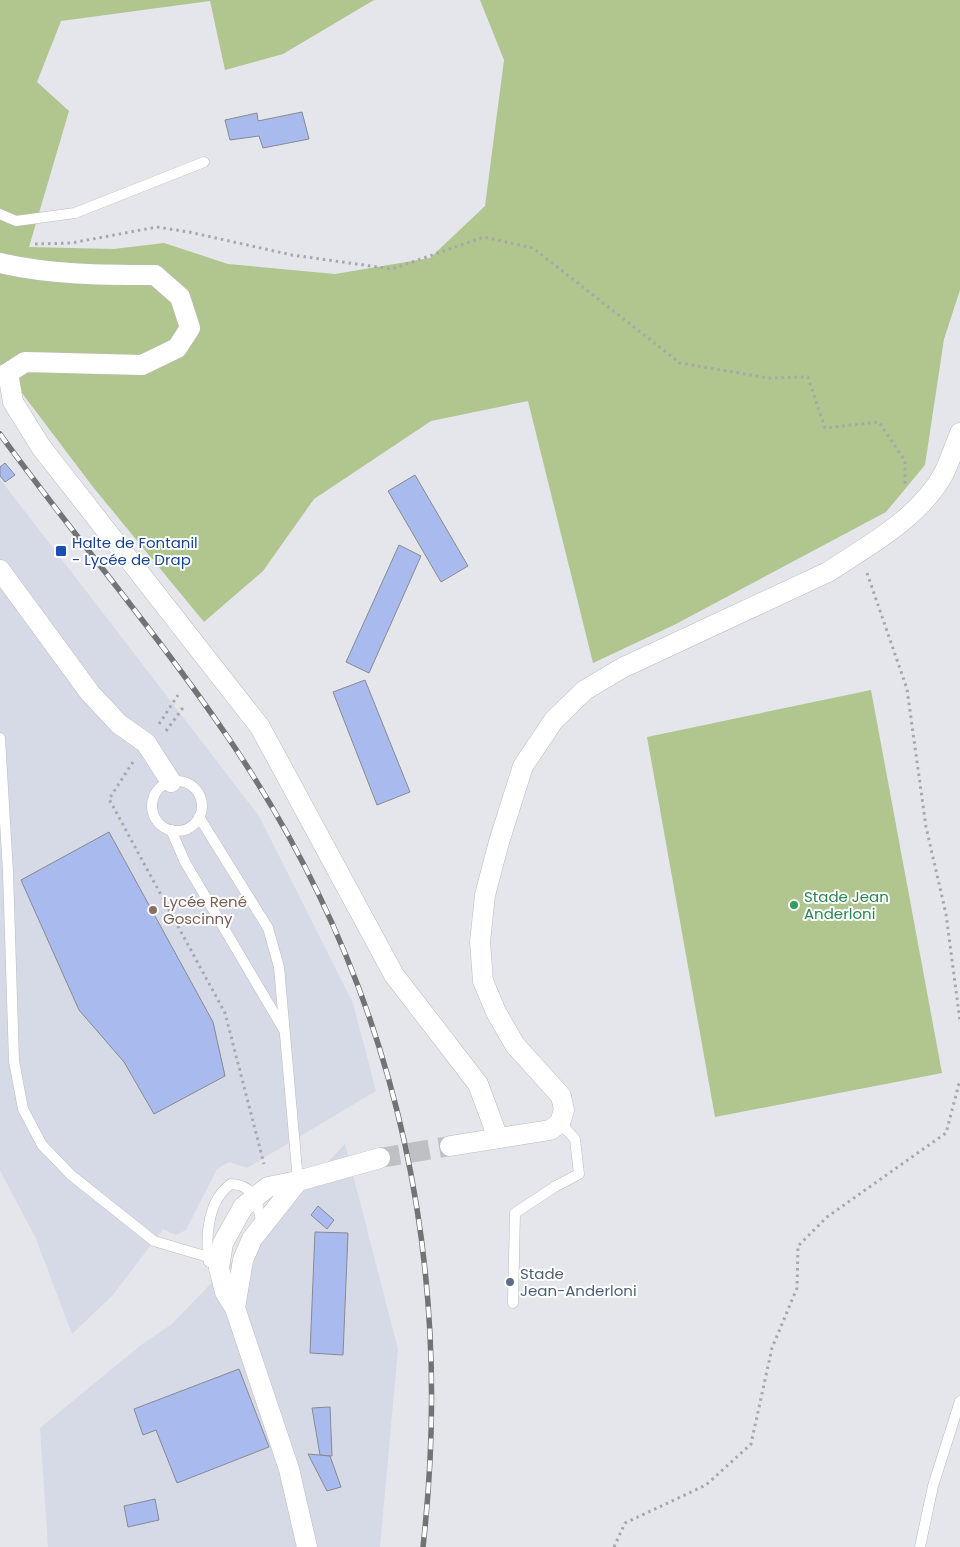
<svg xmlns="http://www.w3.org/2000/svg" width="960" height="1547" viewBox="0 0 960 1547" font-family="Poppins,sans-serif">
  <rect width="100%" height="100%" fill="#e4e6eb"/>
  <g fill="#d6dae6">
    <path d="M0 479 259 816 353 1003 376 1091 247 1168 229 1162 217 1169 186 1230 176 1235 163 1229 113 1295 72 1334 36 1239 0 1170Z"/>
    <path d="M345 1144 398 1349 380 1547H48L40 1428 141 1345 172 1324Z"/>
  </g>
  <g fill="#b1c58e">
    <path d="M0 0H374L283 54 225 70 210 1 61 21 37 82 69 111 29 247 114 249 164 243 228 264 335 274 430 258 485 206 504 60 480 0H960V290L944 339 925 465 886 512 674 625 593 663 528 401 431 421 314 499 263 571 204 622 93 487 0 364Z"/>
    <path d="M871 690 942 1073 715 1117 647 737Z"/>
  </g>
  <g fill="#a9baef" stroke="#898a8f">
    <path d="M302 112 309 139 263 148 259 136 230 140 225 120 257 113 258 121Z"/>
    <path d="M5 463 15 475 5 482 0 476V467Z"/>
    <path d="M415 475 468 566 441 582 388 491Z"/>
    <path d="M399 545 421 556 369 673 346 662Z"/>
    <path d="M365 680 410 792 377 805 333 692Z"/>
    <path d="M109 832 213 1022 225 1076 154 1114 124 1062 79 1010 21 880Z"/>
    <path d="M318 1206 334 1220 327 1229 311 1215Z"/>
    <path d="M315 1232 348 1233 343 1355 310 1353Z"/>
    <path d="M239 1369 269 1447 177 1483 156 1430 143 1435 134 1409Z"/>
    <path d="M330 1407 332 1456 320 1455 312 1408Z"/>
    <path d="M308 1454 330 1456 341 1487 327 1491Z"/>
    <path d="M155 1499 159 1520 128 1527 124 1506Z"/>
  </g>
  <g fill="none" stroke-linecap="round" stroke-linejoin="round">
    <path stroke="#bec0c4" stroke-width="20" stroke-dasharray="20 10" stroke-linecap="butt" d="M380 1158 450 1146"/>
    <g stroke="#bbbcc1" stroke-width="11">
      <g id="lane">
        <path d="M0 214 16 221 75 213 204 162"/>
        <path d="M0 738 8 872 14 1061 23 1109 42 1145 71 1175 154 1241 208 1257"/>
        <circle cx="177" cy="806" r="25"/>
        <path d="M199 817 268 928 279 967 298 1181"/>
        <path d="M171 830 185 862 284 1030"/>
        <path d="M209 1262C205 1236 208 1200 231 1184 256 1185 258 1205 262 1225"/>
        <path d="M513 1303 515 1213 556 1186 579 1174 575 1139 560 1123"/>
        <path d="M920 1547 933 1486 960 1401"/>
      </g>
    </g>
    <g stroke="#bbbcc1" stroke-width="21">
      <g id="street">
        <path d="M0 263C51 275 103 275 155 275L180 297 190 328 177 348 142 365 25 362 8 373 13 402 41 447 260 727 394 975 478 1084 498 1138"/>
        <path d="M0 570 90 693 119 724 146 743 171 782"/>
        <path d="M450 1146 550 1130 560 1123 564 1110 561 1096 515 1045 496 1012 483 981 480 942 485 895 499 842 523 766 554 720 585 690 622 668 828 572C869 545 920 518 944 473 950 460 955 446 960 433"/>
        <path d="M235 1308 243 1260 252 1239 298 1181"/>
        <path d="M307 1547 289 1469 235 1308 225 1292 219 1268 223 1243 243 1207 268 1187 298 1181 380 1158"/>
      </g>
    </g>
    <g stroke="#a6a8ac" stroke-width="3" stroke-dasharray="2.5 4" stroke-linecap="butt">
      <path d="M35 244 71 243 157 227 189 232 292 255 392 269 484 237 533 248 680 363 768 378 808 377 825 428 879 422 905 461V487"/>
      <path d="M867 573 907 689 926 827 946 914 960 1021"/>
      <path d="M159 724 178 695"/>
      <path d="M166 731 185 705"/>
      <path d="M133 762 109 799 225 1013 264 1164"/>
      <path d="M614 1547 625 1523 706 1485 751 1444 772 1348 797 1288 798 1246 827 1217 946 1133 960 1080"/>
    </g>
    <use href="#lane" stroke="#fff" stroke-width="10"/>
    <use href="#street" stroke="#fff" stroke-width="20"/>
    <g stroke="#727376" stroke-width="5.5">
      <path id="rail" d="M0 434C74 536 156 632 227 736 394 981 456 1253 423 1547"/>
    </g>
    <use href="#rail" stroke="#fff" stroke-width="4" stroke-dasharray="11" stroke-linecap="butt"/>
  </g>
  <rect fill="#1a4fb4" stroke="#fff" stroke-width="2" x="55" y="545" width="12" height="12" rx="2.5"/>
  <circle fill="#2e9e5b" stroke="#fff" stroke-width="2" cx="794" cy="905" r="5"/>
  <circle fill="#8d6e63" stroke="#fff" stroke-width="2" cx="153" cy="910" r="5"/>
  <circle fill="#5c6f8a" stroke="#fff" stroke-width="2" cx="510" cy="1282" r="5"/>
  <g text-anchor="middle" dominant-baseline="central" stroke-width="4" stroke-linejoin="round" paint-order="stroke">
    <g font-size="15" fill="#164399" stroke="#fff" text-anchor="start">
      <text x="72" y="542">Halte de Fontanil<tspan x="72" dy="17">- Lycée de Drap</tspan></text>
    </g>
    <g font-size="15" fill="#27864d" stroke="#fff" text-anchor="start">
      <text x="804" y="896">Stade Jean<tspan x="804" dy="17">Anderloni</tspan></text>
    </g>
    <g font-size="15" fill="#785e54" stroke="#fff" text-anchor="start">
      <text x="163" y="901">Lycée René<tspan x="163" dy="17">Goscinny</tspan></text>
    </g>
    <g font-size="15" fill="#4e5e75" stroke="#fff" text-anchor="start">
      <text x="520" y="1273">Stade<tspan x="520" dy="17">Jean-Anderloni</tspan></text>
    </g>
  </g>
</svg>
